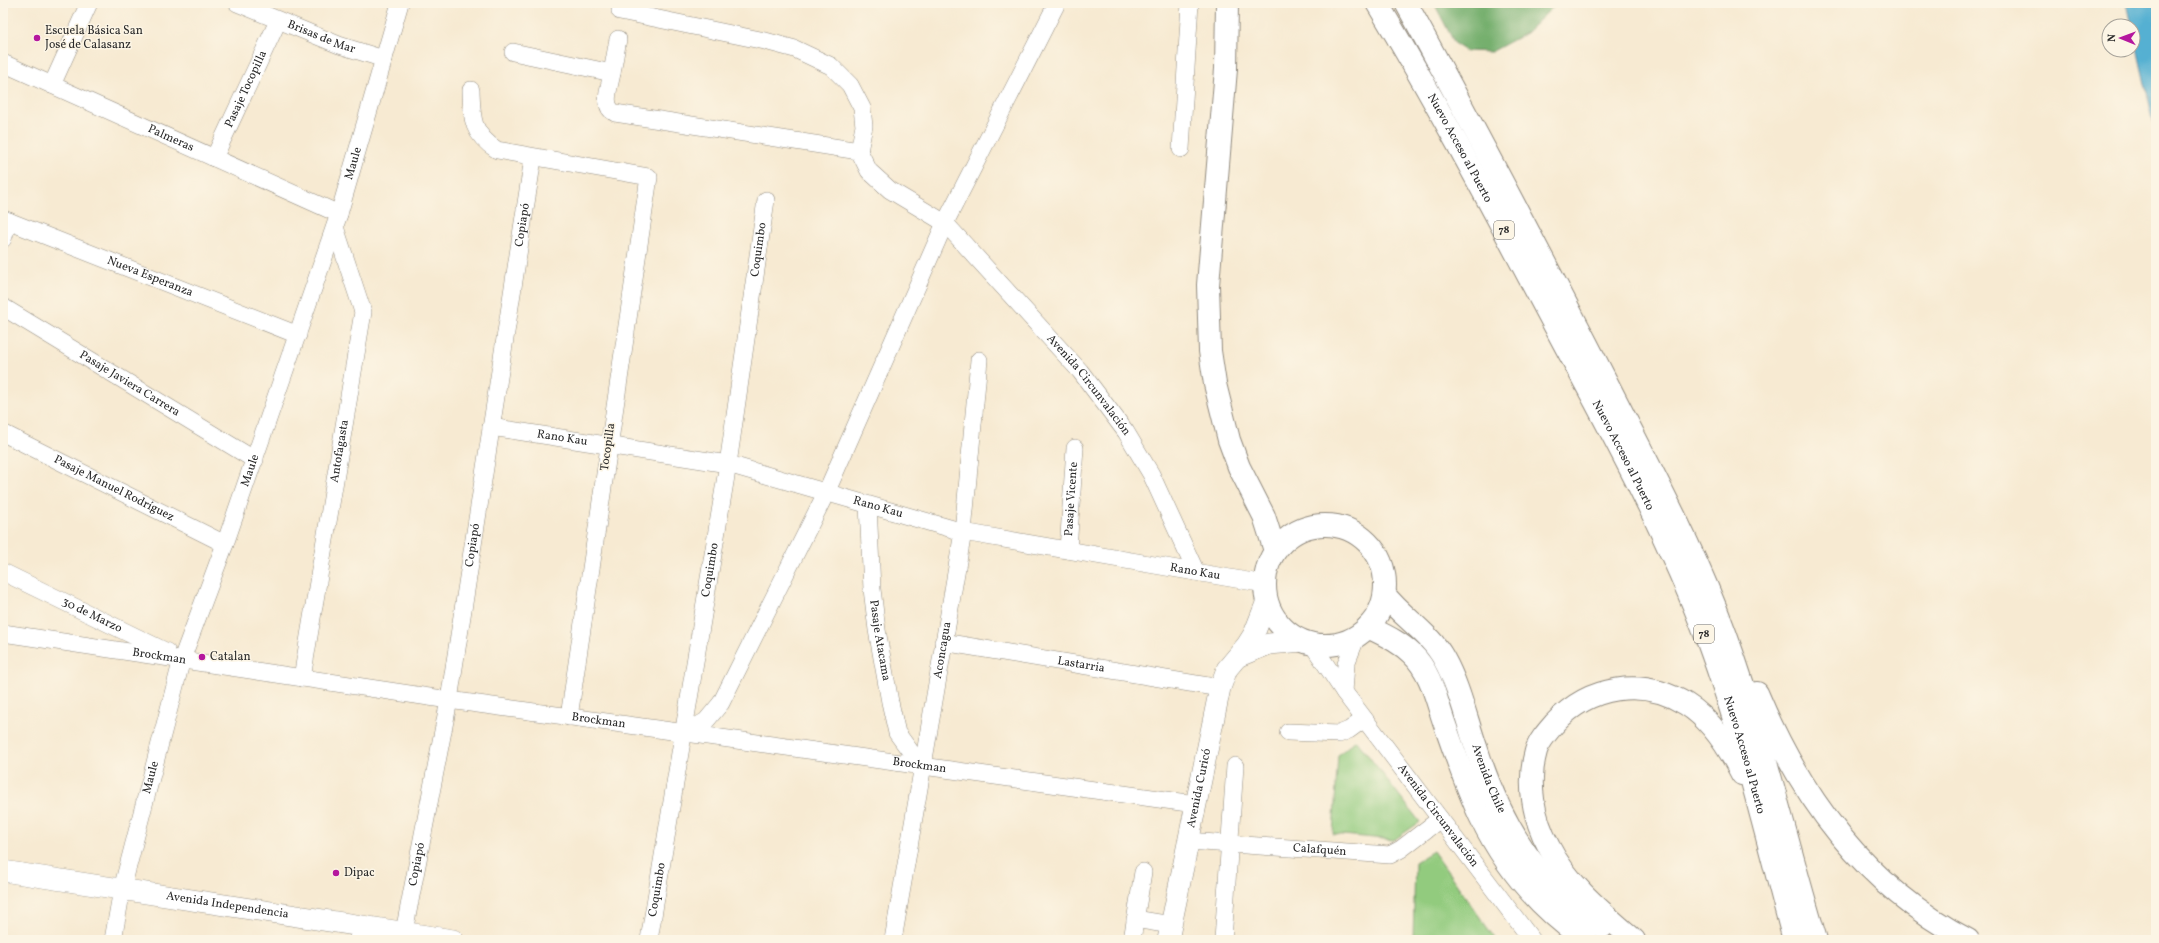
<svg xmlns="http://www.w3.org/2000/svg" width="2159" height="943" viewBox="0 0 2159 943" font-family="Vollkorn,serif">
  <rect width="100%" height="100%" fill="#fcf5e5"/>
  <filter id="ink" filterUnits="userSpaceOnUse"><feTurbulence type="fractalNoise" baseFrequency=".025" numOctaves="2"/><feDisplacementMap in="SourceGraphic" scale="8" xChannelSelector="R" yChannelSelector="G"/><feConvolveMatrix kernelMatrix="1 2 1 2 8 2 1 2 1" color-interpolation-filters="sRGB"/></filter>
  <filter id="wash" filterUnits="userSpaceOnUse"><feTurbulence type="fractalNoise" baseFrequency=".012" numOctaves="4" result="noise"/><feDisplacementMap in="SourceGraphic" scale="16" xChannelSelector="R" yChannelSelector="G"/><feGaussianBlur stdDeviation="0.9" result="paint"/><feColorMatrix in="noise" values="0 0 0 0 0 0 0 0 0 0 0 0 0 0 0 0 0 1.4 0 .05"/><feComposite in="paint" operator="in"/></filter>
  <g filter="url(#wash)">
    <rect width="100%" height="100%" fill="#f7ead2"/>
    <g fill="#92cb7e" stroke="#5e7b54">
      <path d="M1356 740 1420 822 1394 840 1333 834 1338 755Z"/>
      <path d="M1433 851 1496 940H1413L1415 862Z"/>
    </g>
    <path fill="#75af6d" stroke="#506d4c" d="M1434 3H1557L1526 33 1491 52 1466 51 1455 44Z"/>
    <path fill="#54b0d2" stroke="#406e7e" d="M2127 3H2156V133Z"/>
  </g>
  <g filter="url(#ink)">
    <g fill="none" stroke-linecap="round" stroke-linejoin="round">
      <g stroke="#918a7e" stroke-width="18">
        <g id="minor">
          <path id="s1" d="M237 3 339 45 384 59"/>
          <path d="M620 11 765 41 795 49 831 66 850 85 862 108 864 126 859 151"/>
          <path id="s2" d="M513 52 612 73C610 86 601 106 615 113L859 151 869 171 890 190 945 223 1080 371 1126 432 1151 474 1196 572"/>
          <path id="s3" d="M3 63 339 214"/>
          <path d="M612 73 618 39"/>
          <path d="M52 85 89 3"/>
          <path d="M471 90C472 118 471 133 497 150L649 177 569 717"/>
          <path d="M1181 149 1190 3"/>
          <path id="s4" d="M214 158 278 21"/>
          <path id="s5" d="M3 219 298 335"/>
          <path d="M3 239 9 221"/>
          <path id="s6" d="M3 307 255 460"/>
          <path id="s7" d="M491 427 728 464 963 532 1265 584"/>
          <path id="s8" d="M3 433 225 544"/>
          <path id="s9" d="M868 505 872 589 877 630 890 702 897 733 921 766"/>
          <path id="s10" d="M1068 550 1075 448"/>
          <path id="s11" d="M3 572 167 652"/>
          <path id="s12" d="M3 633 449 700 1195 804"/>
          <path id="s13" d="M943 642 1220 688"/>
          <path id="s14" d="M1312 644 1344 692 1532 940"/>
          <path id="s15" d="M302 678 363 312 335 227"/>
          <path d="M1344 692 1346 664 1357 636"/>
          <path d="M1288 732 1339 734 1349 730 1364 719"/>
          <path d="M685 733 706 721 721 703 826 493 945 223 1057 3"/>
          <path id="s16" d="M1188 841 1390 855 1401 849 1440 819"/>
          <path d="M1135 919 1171 925"/>
          <path id="s17" d="M404 932 449 700 533 158"/>
          <path id="s18" d="M113 940 122 889 182 659 225 544 339 214 400 3"/>
          <path d="M357 940 372 927"/>
          <path id="s19" d="M649 940 728 464 766 200"/>
          <path id="s20" d="M893 940 963 532 979 360"/>
          <path d="M1132 940 1143 872"/>
          <path d="M1223 940 1235 766"/>
        </g>
      </g>
      <g stroke="#918a7e" stroke-width="22">
        <g id="major">
          <path d="M1239 656 1269 644 1303 641"/>
          <path id="s21" d="M3 871 453 940"/>
          <path id="s22" d="M1168 940 1220 688 1227 669 1247 645 1254 634 1267 601"/>
        </g>
      </g>
      <g stroke="#918a7e" stroke-width="24">
        <g id="highway">
          <path d="M1227 3 1226 69 1208 285 1210 351 1215 384 1229 440 1239 467 1264 516 1275 551"/>
          <path id="s23" d="M1377 3C1442 111 1500 223 1559 334 1613 435 1668 535 1708 642 1744 739 1767 840 1794 940"/>
          <path d="M1406 3C1474 127 1539 251 1604 377 1643 454 1684 529 1716 609 1758 715 1783 831 1816 940"/>
          <circle cx="1325" cy="585" r="60"/>
          <path id="s24" d="M1385 595C1403 618 1430 633 1444 659 1459 686 1466 718 1476 747 1499 820 1536 885 1602 927"/>
          <path d="M1368 627C1384 635 1400 642 1412 654 1431 672 1436 699 1444 722 1455 754 1466 786 1480 816 1504 866 1539 908 1585 940"/>
          <path d="M1757 693C1801 798 1865 886 1968 940"/>
          <path d="M1634 940C1603 913 1568 885 1549 847 1533 818 1527 783 1536 751 1539 741 1548 731 1555 723 1589 686 1642 677 1686 704 1712 720 1729 748 1742 774"/>
        </g>
      </g>
      <use href="#minor" stroke="#fff" stroke-width="17"/>
      <use href="#major" stroke="#fff" stroke-width="21"/>
      <use href="#highway" stroke="#fff" stroke-width="22"/>
    </g>
  </g>
  <g fill="#b5179e" stroke="#fcf5e5" stroke-width="1.5">
    <circle cx="37" cy="38" r="4"/>
    <circle cx="202" cy="657" r="4"/>
    <circle cx="336" cy="873" r="4"/>
  </g>
  <g text-anchor="middle" dominant-baseline="central" stroke-width="3" stroke-linejoin="round" paint-order="stroke">
    <g fill="#fcf5e5" stroke="#6a6863" stroke-width="1">
      <rect x="1494" y="221" width="20" height="18" rx="3"/>
      <rect x="1694" y="625" width="20" height="18" rx="3"/>
    </g>
    <g font-size="11" font-weight="bold" fill="#2b2b2b">
      <text x="1504" y="230">78</text>
      <text x="1704" y="634">78</text>
    </g>
    <g font-size="12" fill="#2b2b2b" stroke="#fcf5e5" text-anchor="start">
      <text x="45" y="31">Escuela Básica San<tspan x="45" dy="14">José de Calasanz</tspan></text>
      <text x="210" y="657">Catalan</text>
      <text x="344" y="873">Dipac</text>
    </g>
    <g font-size="12" fill="#2b2b2b" stroke="#fcf5e5">
      <text stroke="none"><textPath href="#s1" startOffset="91">Brisas de Mar</textPath></text>
      <text stroke="none"><textPath href="#s4" startOffset="76">Pasaje Tocopilla</textPath></text>
      <text stroke="none"><textPath href="#s3" startOffset="184">Palmeras</textPath></text>
      <text stroke="none"><textPath href="#s23" startOffset="167">Nuevo Acceso al Puerto</textPath></text>
      <text stroke="none"><textPath href="#s18" startOffset="814">Maule</textPath></text>
      <text stroke="none"><textPath href="#s17" startOffset="717">Copiapó</textPath></text>
      <text stroke="none"><textPath href="#s19" startOffset="699">Coquimbo</textPath></text>
      <text stroke="none"><textPath href="#s5" startOffset="158">Nueva Esperanza</textPath></text>
      <text stroke="none"><textPath href="#s6" startOffset="148">Pasaje Javiera Carrera</textPath></text>
      <text stroke="none"><textPath href="#s2" startOffset="723">Avenida Circunvalación</textPath></text>
      <text stroke="none"><textPath href="#s7" startOffset="72">Rano Kau</textPath></text>
      <text transform="translate(608 447) rotate(-82)">Tocopilla</text>
      <text stroke="none"><textPath href="#s15" startOffset="230">Antofagasta</textPath></text>
      <text stroke="none"><textPath href="#s23" startOffset="515">Nuevo Acceso al Puerto</textPath></text>
      <text stroke="none"><textPath href="#s18" startOffset="490">Maule</textPath></text>
      <text stroke="none"><textPath href="#s8" startOffset="124">Pasaje Manuel Rodríguez</textPath></text>
      <text stroke="none"><textPath href="#s10" startOffset="51">Pasaje Vicente</textPath></text>
      <text stroke="none"><textPath href="#s7" startOffset="396">Rano Kau</textPath></text>
      <text stroke="none"><textPath href="#s17" startOffset="393">Copiapó</textPath></text>
      <text stroke="none"><textPath href="#s19" startOffset="375">Coquimbo</textPath></text>
      <text stroke="none"><textPath href="#s7" startOffset="720">Rano Kau</textPath></text>
      <text stroke="none"><textPath href="#s11" startOffset="99">30 de Marzo</textPath></text>
      <text stroke="none"><textPath href="#s9" startOffset="136">Pasaje Atacama</textPath></text>
      <text stroke="none"><textPath href="#s20" startOffset="294">Aconcagua</textPath></text>
      <text stroke="none"><textPath href="#s12" startOffset="158">Brockman</textPath></text>
      <text stroke="none"><textPath href="#s13" startOffset="140">Lastarria</textPath></text>
      <text stroke="none"><textPath href="#s12" startOffset="602">Brockman</textPath></text>
      <text stroke="none"><textPath href="#s23" startOffset="839">Nuevo Acceso al Puerto</textPath></text>
      <text stroke="none"><textPath href="#s12" startOffset="926">Brockman</textPath></text>
      <text stroke="none"><textPath href="#s18" startOffset="167">Maule</textPath></text>
      <text stroke="none"><textPath href="#s24" startOffset="215">Avenida Chile</textPath></text>
      <text stroke="none"><textPath href="#s22" startOffset="155">Avenida Curicó</textPath></text>
      <text stroke="none"><textPath href="#s14" startOffset="213">Avenida Circunvalación</textPath></text>
      <text stroke="none"><textPath href="#s16" startOffset="132">Calafquén</textPath></text>
      <text stroke="none"><textPath href="#s17" startOffset="69">Copiapó</textPath></text>
      <text stroke="none"><textPath href="#s19" startOffset="51">Coquimbo</textPath></text>
      <text stroke="none"><textPath href="#s21" startOffset="227">Avenida Independencia</textPath></text>
    </g>
  </g>
  <rect width="2159" height="943" fill="none" stroke="#fcf5e5" stroke-width="16"/>
  <g transform="translate(2121 38) rotate(271)"><circle r="19" fill="#fcf5e5" stroke="#a8a49b"/>
  <path d="M0-3L7 15L0 10L-7 15Z" fill="#b5179e"/>
  <text y="-6" font-size="11" font-weight="bold" text-anchor="middle" fill="#2b2b2b">N</text>
  </g>
</svg>
